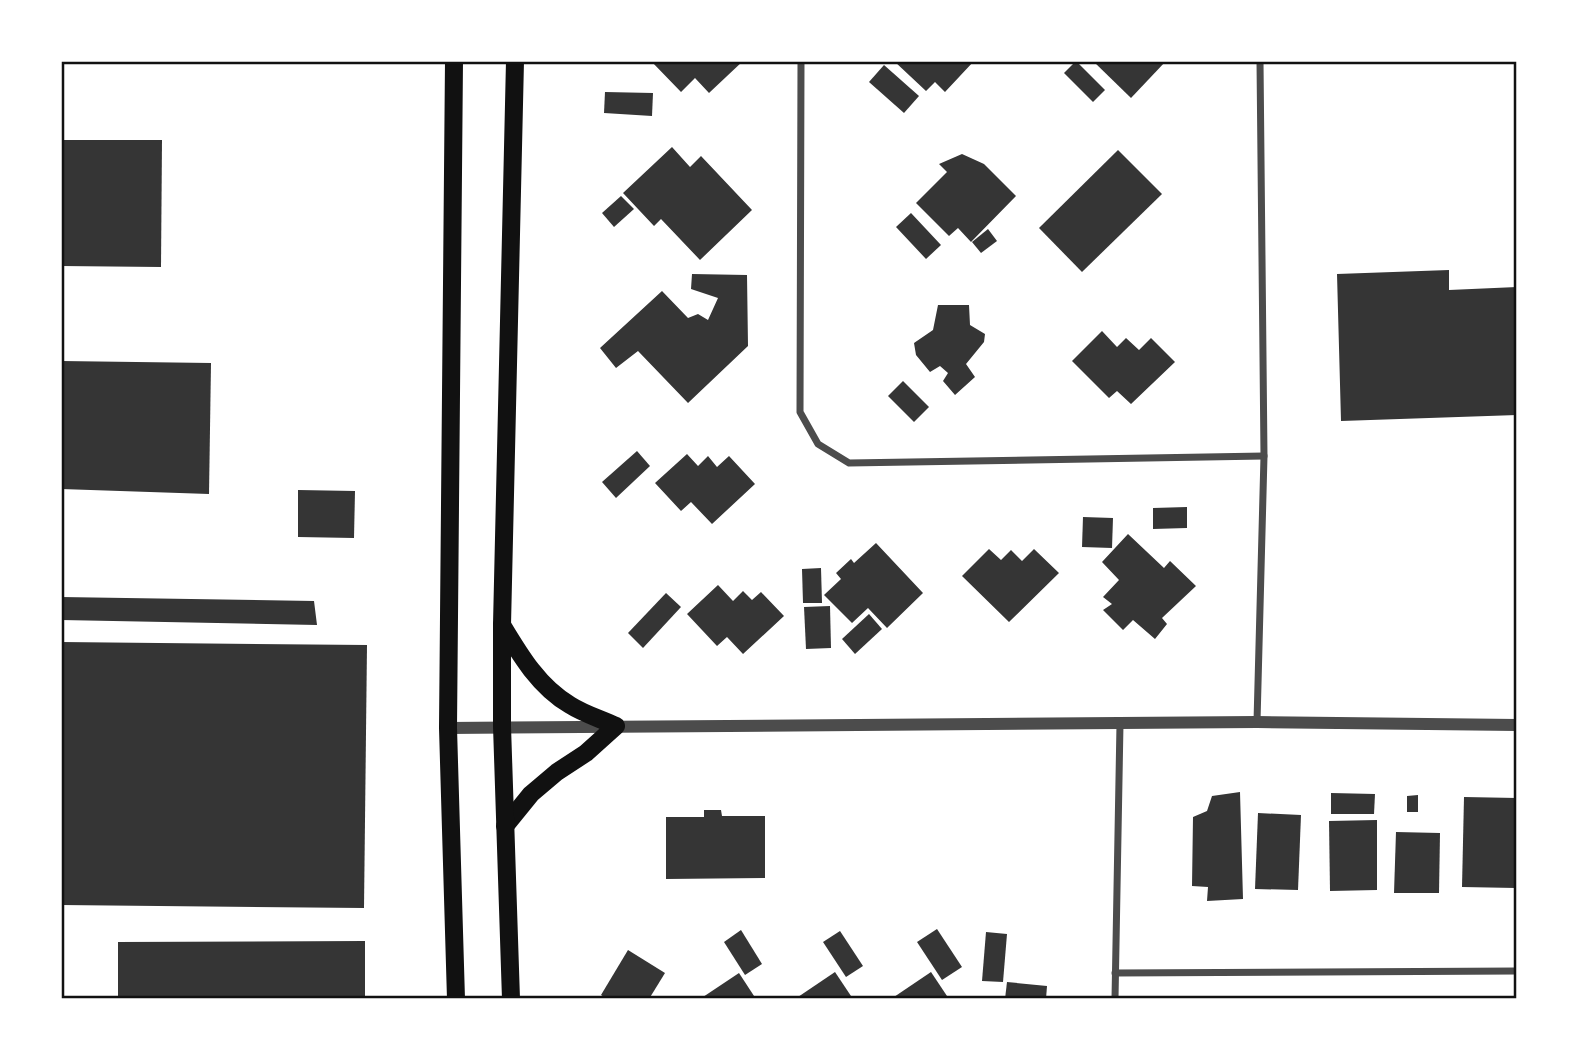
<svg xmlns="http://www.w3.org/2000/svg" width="1578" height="1060" viewBox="0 0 1578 1060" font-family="'Source Sans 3',sans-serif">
  <rect width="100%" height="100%" fill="#fff"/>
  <g fill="#353535">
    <path d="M651 61H743L709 93 695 78 681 92Z"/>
    <path d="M894 61H974L945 92 935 82 926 91Z"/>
    <path d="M1076 61 1105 90 1093 102 1064 73Z"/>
    <path d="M1093 61H1166L1131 98Z"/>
    <path d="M884 65 919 96 904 113 869 82Z"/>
    <path d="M605 92 653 93 652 116 604 113Z"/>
    <path d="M61 140H162L161 267 61 266Z"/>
    <path d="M672 147 690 167 701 156 752 210 700 260 661 219 654 226 623 193Z"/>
    <path d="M1118 150 1162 194 1082 272 1039 228Z"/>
    <path d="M962 154 984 164 1016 196 971 242 958 228 949 236 916 203 947 172 939 164Z"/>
    <path d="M621 196 634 209 614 227 602 213Z"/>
    <path d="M911 213 941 245 926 259 896 227Z"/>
    <path d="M988 229 997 241 981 253 972 242Z"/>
    <path d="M1449 270V290L1517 287V415L1341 421 1337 274Z"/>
    <path d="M692 274 747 275 748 346 688 403 638 351 616 368 600 348 662 291 688 318 698 314 708 320 718 298 691 289Z"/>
    <path d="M938 305H969L970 325 985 334 984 342 966 364 975 377 955 395 943 381 948 373 940 366 930 372 916 355 914 343 933 330Z"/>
    <path d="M1102 331 1117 347 1126 338 1139 350 1151 338 1175 362 1131 404 1117 391 1109 398 1072 361Z"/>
    <path d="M61 361 211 363 209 494 61 489Z"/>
    <path d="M903 381 929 407 914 422 888 396Z"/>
    <path d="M637 451 650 466 616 498 602 482Z"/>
    <path d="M687 454 698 466 708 456 717 467 729 456 755 484 712 524 691 502 681 511 655 483Z"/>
    <path d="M298 490 355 491 354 538 298 537Z"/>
    <path d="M1187 507V528L1153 529V508Z"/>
    <path d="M1083 517 1113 518 1112 548 1082 547Z"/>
    <path d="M1128 534 1164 568 1170 561 1196 586 1162 618 1167 624 1155 639 1133 620 1123 630 1103 610 1112 604 1103 597 1119 580 1102 562Z"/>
    <path d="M876 543 923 593 887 628 868 608 852 623 824 595 841 579 836 573 851 559 854 563Z"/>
    <path d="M989 549 1001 560 1011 550 1022 561 1034 549 1059 573 1009 622 962 576Z"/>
    <path d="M821 568 822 603H803L802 569Z"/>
    <path d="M718 585 733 601 743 591 752 600 761 592 784 616 743 654 727 637 717 646 687 614Z"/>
    <path d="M666 593 681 607 643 648 628 633Z"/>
    <path d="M61 597 314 601 317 625 61 620Z"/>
    <path d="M830 606 831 648 806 649 804 607Z"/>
    <path d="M869 614 882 629 855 654 842 639Z"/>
    <path d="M61 642 367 645 364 908 61 905Z"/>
    <path d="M1240 792 1243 899 1207 901 1208 887 1192 886 1193 817 1207 811 1212 796Z"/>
    <path d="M1331 793 1375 794 1374 814H1331Z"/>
    <path d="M1418 795V812H1407V796Z"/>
    <path d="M1464 797 1517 798 1516 888 1462 887Z"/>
    <path d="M704 810H721L722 816H765V878L666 879V817H704Z"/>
    <path d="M1258 813 1301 815 1298 890 1255 889Z"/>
    <path d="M1377 820V890L1330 891 1329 821Z"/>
    <path d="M1396 832 1440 833 1439 893H1394Z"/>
    <path d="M937 929 962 967 942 980 917 942Z"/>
    <path d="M741 930 762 964 745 975 724 942Z"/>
    <path d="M840 931 863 966 846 977 823 942Z"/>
    <path d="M986 932 1007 934 1003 982 982 981Z"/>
    <path d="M365 941V999H118V942Z"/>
    <path d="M628 950 665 973 649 999H607L601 995Z"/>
    <path d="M835 972 853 999H795Z"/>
    <path d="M931 972 949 999H891Z"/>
    <path d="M739 973 756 999H700Z"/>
    <path d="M1007 982 1047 986 1046 999H1005Z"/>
  </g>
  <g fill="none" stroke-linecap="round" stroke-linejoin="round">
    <g stroke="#4c4c4c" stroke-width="7">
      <path d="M801 61 800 412 818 444 849 463 1264 456"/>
      <path d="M1257 722 1264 456 1260 61"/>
      <path d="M1115 973 1517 971"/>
      <path d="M1115 999 1120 724"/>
    </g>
    <path stroke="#4c4c4c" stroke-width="12" d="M448 728 1257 722 1517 725"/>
    <g stroke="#111" stroke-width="18">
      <path d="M454 61 448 728 456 999"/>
      <path d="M502 625C520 655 539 687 570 705 584 714 601 719 616 726L586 753 557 772 531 794 505 826"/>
      <path d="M511 999 502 726V625L515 61"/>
    </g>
  </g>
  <rect width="1578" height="1060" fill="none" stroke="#ffffff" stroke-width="126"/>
  <rect x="63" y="63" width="1452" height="934" fill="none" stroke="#111" stroke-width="2.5"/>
</svg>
